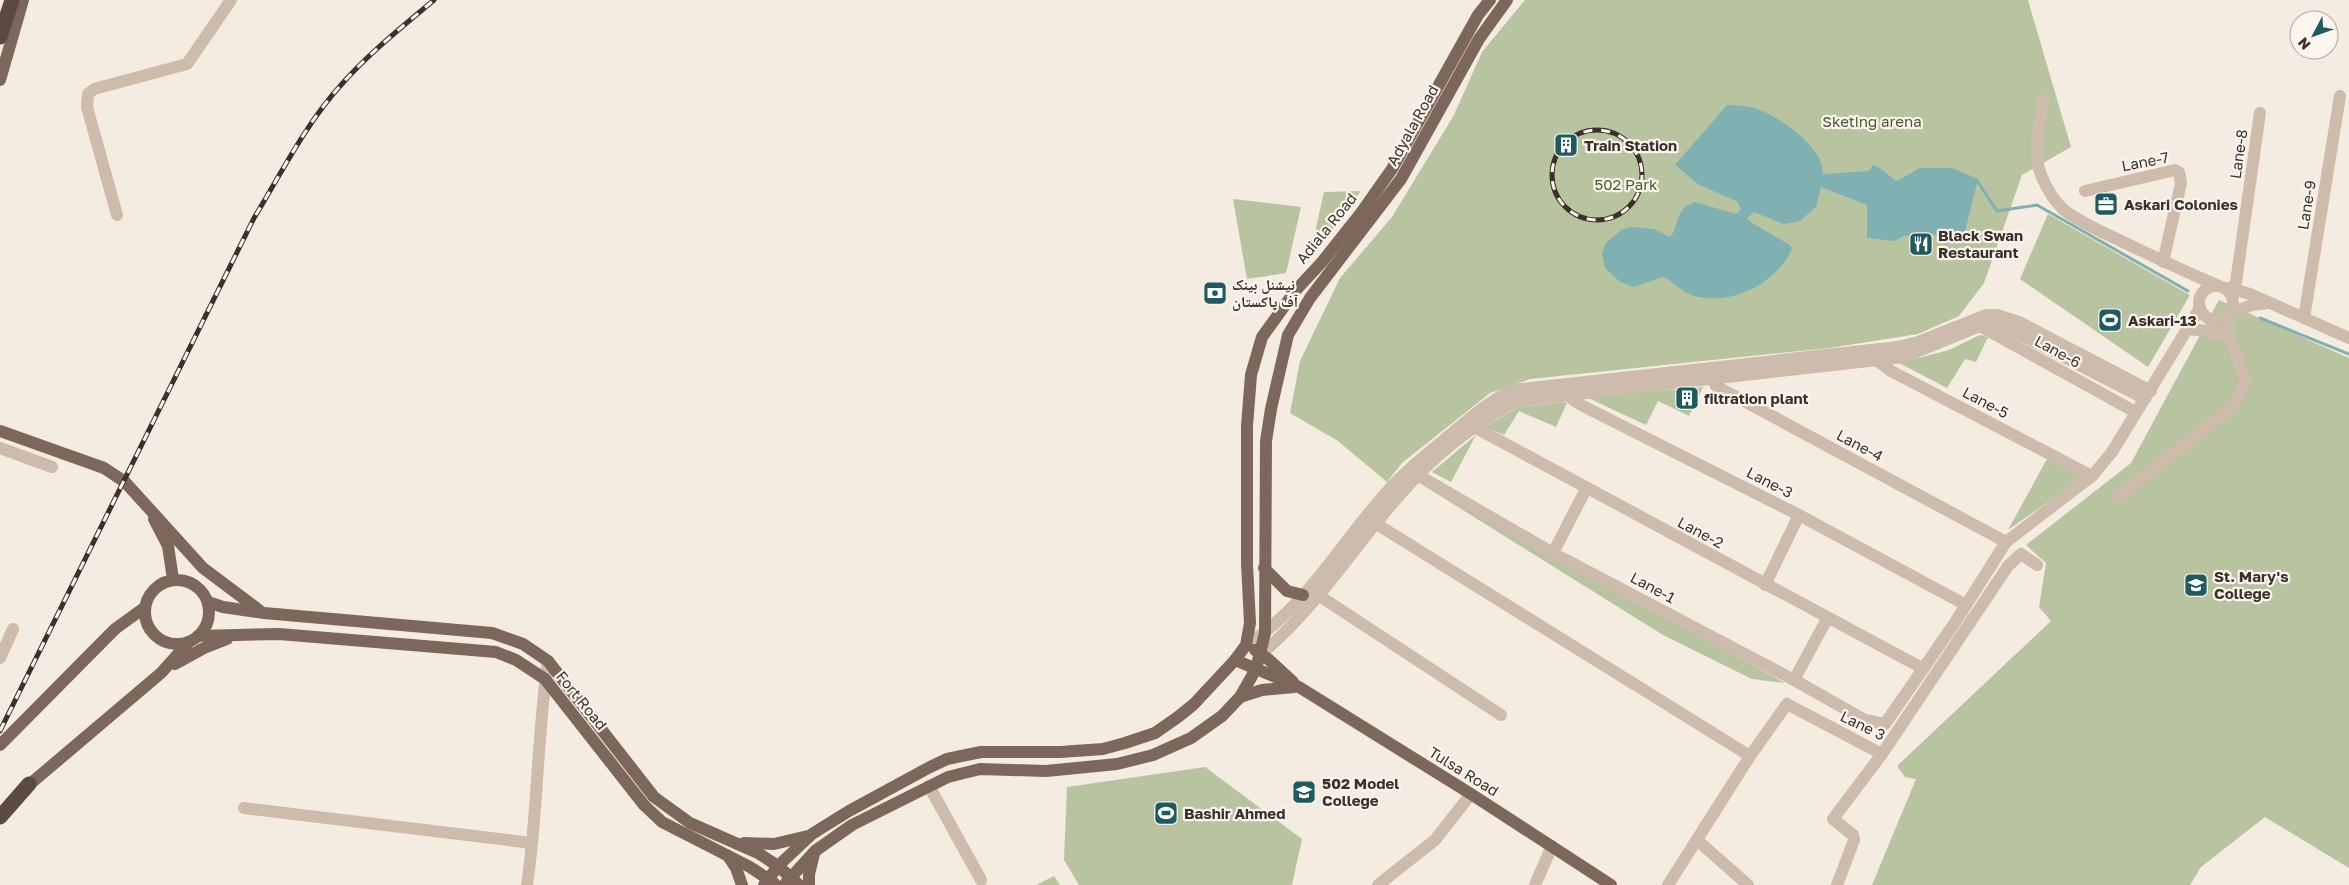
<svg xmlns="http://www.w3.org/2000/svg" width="2349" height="885" viewBox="0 0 2349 885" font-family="'Golos Text','Noto Naskh Arabic',sans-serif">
  <rect width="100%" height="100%" fill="#f4ebe1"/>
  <g fill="#b8c4a0">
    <path d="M1525 0H2028L2071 147 2022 175 1984 283 1959 316 1918 334 1829 348 1530 379 1490 393 1402 463 1387 482 1338 441 1290 413 1300 361 1340 278 1392 217 1454 115 1482 52Z"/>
    <path d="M1361 191 1308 263 1324 192Z"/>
    <path d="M1233 199 1301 207 1286 273 1247 279Z"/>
    <path d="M2048 214 2190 295 2148 367 2020 279Z"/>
    <path d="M2219 300 2349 358V868L2265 817 2201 867 2190 885H1872L1916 779 1905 777 1897 766 2051 621 2039 607 2046 563 2026 545 2131 463Z"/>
    <path d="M1980 335 1988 337 1976 362 1965 359 1947 388 1899 363 1949 350Z"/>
    <path d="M1703 387 1689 416 1658 401 1646 425 1586 397Z"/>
    <path d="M1562 402 1567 403 1556 427 1519 411 1504 435 1485 427 1518 407Z"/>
    <path d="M1476 435 1451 482 1432 472Z"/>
    <path d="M2047 459 2080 475 2081 479 2008 530Z"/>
    <path d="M1420 481 1785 683 1752 679 1663 635 1418 482Z"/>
    <path d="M1205 767 1302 839 1292 885H1079L1064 860 1067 787Z"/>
    <path d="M1054 876 1060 885H1037L1038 884Z"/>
  </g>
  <path fill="#7fb0b2" d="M1727 105C1735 106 1745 105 1754 108 1778 115 1824 147 1823 174L1869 171 1873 165C1883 168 1888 176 1897 181L1920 168H1952L1978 179 1965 231 1961 238 1940 239 1934 234 1904 236 1894 241 1867 238V205L1821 187 1816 207 1800 221 1784 224 1754 212 1747 218 1750 222 1790 245 1792 249C1776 284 1729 308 1691 295 1680 291 1673 280 1662 277L1634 287 1620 282 1605 268 1602 253 1606 243 1621 230 1630 227 1654 229 1670 237C1680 227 1673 209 1695 202L1736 214 1741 210 1738 202 1698 184 1675 165Z"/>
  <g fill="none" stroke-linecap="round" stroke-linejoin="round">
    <g stroke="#7fb0b2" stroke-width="3">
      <path d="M1976 179 1997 211 2037 205 2188 291"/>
      <path d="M2260 318 2349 354"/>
    </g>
    <g stroke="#cdbbac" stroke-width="12">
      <path d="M2044 99C2039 124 2032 150 2041 175 2046 187 2054 201 2064 210 2081 223 2102 232 2121 241 2154 257 2186 272 2219 286"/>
      <path d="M2085 191 2175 170 2179 172 2181 183 2163 262"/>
      <path d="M117 215 87 107 88 94 94 89 187 64 231 0"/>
      <circle cx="2216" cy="303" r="17"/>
      <path d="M2229 288 2250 294 2349 338"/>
      <path d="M2235 289 2260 113"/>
      <path d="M2231 313 2252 305 2267 303"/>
      <path d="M2304 318 2340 96"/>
      <path d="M1978 325 2130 409"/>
      <path d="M2187 329 2208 331 2220 336"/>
      <path d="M1875 359 1891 371 2092 476"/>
      <path d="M1710 373 1716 386 2006 542"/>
      <path d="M1567 389 1572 399 1581 405 1799 515 1966 605"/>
      <path d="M1469 422 1474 427 1922 668"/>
      <path d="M0 448 52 467"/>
      <path d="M1409 470 1553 553 1794 680 1865 720 1885 724 1954 624 2006 542 2092 476 2112 452 2200 308"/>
      <path d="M2117 497 2228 411 2238 398 2246 381 2228 334V317"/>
      <path d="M1370 520 1750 756"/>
      <path d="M1553 553 1586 489"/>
      <path d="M1765 585 1799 515"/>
      <path d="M1315 593 1501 715"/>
      <path d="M1246 645C1304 609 1339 546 1384 495 1404 472 1428 453 1451 434 1470 418 1490 400 1513 390L1898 347 1918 342 1986 315H1997L2019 322 2151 391"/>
      <path d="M1261 654C1323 602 1361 534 1416 477 1445 447 1480 421 1516 401L1904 357 1980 326 1994 324 2006 327 2145 399"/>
      <path d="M0 658 13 629"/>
      <path d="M1794 680 1827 619"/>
      <path d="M929 786 981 880"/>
      <path d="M244 808 532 843"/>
      <path d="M1697 840 1748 885"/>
      <path d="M527 885C538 811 537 736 548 661"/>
      <path d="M1378 885 1435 840 1471 794"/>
      <path d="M1535 885 1552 846"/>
      <path d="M1668 885 1750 756 1787 704 1882 754 2008 566 2021 554 2037 565"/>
      <path d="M1837 885 1854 840 1853 835 1833 819 1882 754"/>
    </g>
    <g stroke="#7d675c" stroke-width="12">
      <path d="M0 80 23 0"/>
      <path d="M0 431 104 468 125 482 203 568 259 610"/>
      <path d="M154 519 168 546 173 579"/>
      <path d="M1264 568 1287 591 1303 595"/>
      <circle cx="177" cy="612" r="32"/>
      <path d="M208 602 223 607 264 613 492 633 523 644 548 661 654 797 690 823 758 853 778 866 799 885"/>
      <path d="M198 636 279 634 496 652 516 660 545 679 644 805 662 822 750 867 774 883"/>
      <path d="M1255 650 1268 659 1293 682"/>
      <path d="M1235 660 1299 687 1471 794 1611 885"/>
      <path d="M175 664 204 648 227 639"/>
      <path d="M1240 697 1262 690 1294 687"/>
      <path d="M0 745 115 629 144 608"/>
      <path d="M23 790 161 673 189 642"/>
      <path d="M744 843 774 844 808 836"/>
      <path d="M728 856 736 868 742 885"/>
      <path d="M764 885 778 866 812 834 849 811 930 767 947 759 981 752H1060L1103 749 1125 743 1155 733 1178 717 1194 704 1235 660 1246 645 1250 623 1247 564V426L1251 375 1262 337 1296 290 1322 262 1361 213 1392 169 1478 15 1490 0"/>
      <path d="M784 885 815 851 852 825 948 777 980 769 1046 771 1117 764 1153 755 1191 738 1222 716 1240 697 1256 669 1265 633 1266 441 1271 409 1288 335 1310 298 1401 179 1479 39 1507 0"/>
      <path d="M809 885V874L814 854"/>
    </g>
    <g stroke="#5c4a42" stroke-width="15">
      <path d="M0 37 12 0"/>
      <path d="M0 817 29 784"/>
    </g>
    <g stroke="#3b302b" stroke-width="5">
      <g id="rail">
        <circle cx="1597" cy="175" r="45"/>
        <path d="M0 731 254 218C280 175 307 122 341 85 368 54 402 27 434 0"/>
      </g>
    </g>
    <use href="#rail" stroke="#fbf5ee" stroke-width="3" stroke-dasharray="9" stroke-linecap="butt"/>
  </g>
  <defs>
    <g id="building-square" transform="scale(1.25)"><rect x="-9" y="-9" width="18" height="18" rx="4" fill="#1f5a5e" stroke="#fbf5ee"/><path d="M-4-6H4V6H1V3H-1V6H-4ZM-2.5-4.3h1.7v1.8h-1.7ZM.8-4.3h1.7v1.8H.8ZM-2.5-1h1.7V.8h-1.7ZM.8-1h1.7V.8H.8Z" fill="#fff"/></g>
    <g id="office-square" transform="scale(1.25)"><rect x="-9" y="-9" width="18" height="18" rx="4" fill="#1f5a5e" stroke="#fbf5ee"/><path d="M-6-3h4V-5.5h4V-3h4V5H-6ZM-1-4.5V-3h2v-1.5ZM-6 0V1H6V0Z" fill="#fff"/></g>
    <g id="restaurant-square" transform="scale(1.25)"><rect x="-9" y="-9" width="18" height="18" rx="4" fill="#1f5a5e" stroke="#fbf5ee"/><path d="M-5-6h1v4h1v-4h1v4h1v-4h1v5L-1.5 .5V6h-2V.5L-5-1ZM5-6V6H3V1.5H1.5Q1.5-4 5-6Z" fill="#fff"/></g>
    <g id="bank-square" transform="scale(1.25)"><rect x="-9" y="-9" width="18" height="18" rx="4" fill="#1f5a5e" stroke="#fbf5ee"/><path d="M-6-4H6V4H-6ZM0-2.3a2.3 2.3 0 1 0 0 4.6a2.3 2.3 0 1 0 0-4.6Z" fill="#fff"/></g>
    <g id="stadium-square" transform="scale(1.25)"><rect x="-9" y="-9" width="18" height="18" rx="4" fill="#1f5a5e" stroke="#fbf5ee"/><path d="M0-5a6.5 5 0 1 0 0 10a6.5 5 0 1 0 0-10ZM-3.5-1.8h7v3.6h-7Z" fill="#fff"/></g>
    <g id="university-square" transform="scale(1.25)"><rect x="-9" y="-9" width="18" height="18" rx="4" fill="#1f5a5e" stroke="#fbf5ee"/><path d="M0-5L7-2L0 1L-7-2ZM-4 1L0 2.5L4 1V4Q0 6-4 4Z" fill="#fff"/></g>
  </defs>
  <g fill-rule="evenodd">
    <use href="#building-square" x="1566" y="145"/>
    <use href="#office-square" x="2106" y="204"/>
    <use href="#restaurant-square" x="1921" y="244"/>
    <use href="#bank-square" x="1215" y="293"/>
    <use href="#stadium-square" x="2110" y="320"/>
    <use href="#building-square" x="1687" y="398"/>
    <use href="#university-square" x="2196" y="585"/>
    <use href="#university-square" x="1304" y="792"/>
    <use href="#stadium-square" x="1166" y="813"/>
  </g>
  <g text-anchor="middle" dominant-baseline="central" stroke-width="4.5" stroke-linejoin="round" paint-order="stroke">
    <g font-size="15" fill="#4a5a2e" stroke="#fbf5ee">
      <text x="1872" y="121">Sketing arena</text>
      <text x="1626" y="184">502 Park</text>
    </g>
    <g font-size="15" fill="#3b302b" stroke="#fbf5ee">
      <text transform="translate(1412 125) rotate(-61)">Adyala Road</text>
      <text transform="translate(2238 154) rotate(-82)">Lane-8</text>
      <text transform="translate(2145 161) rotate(-11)">Lane-7</text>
      <text transform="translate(2306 205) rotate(-81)">Lane-9</text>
      <text transform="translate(1326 228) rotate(-51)">Adiala Road</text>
      <text transform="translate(2058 351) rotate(29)">Lane-6</text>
      <text transform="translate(1986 402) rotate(28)">Lane-5</text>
      <text transform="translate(1860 445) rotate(28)">Lane-4</text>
      <text transform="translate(1770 482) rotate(27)">Lane-3</text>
      <text transform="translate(1701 532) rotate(28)">Lane-2</text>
      <text transform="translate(1653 587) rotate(28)">Lane-1</text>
      <text transform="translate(582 700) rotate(51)">Fort Road</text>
      <text transform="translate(1863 725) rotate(26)">Lane 3</text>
      <text transform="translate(1464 771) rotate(32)">Tulsa Road</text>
    </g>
    <g font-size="15" font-weight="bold" fill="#3b302b" stroke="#fbf5ee" text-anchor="start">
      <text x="1584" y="145">Train Station</text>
      <text x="2124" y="204">Askari Colonies</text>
      <text x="1938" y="235">Black Swan<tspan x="1938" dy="17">Restaurant</tspan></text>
      <text x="1232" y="284">نیشنل بینک<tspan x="1232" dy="17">آف پاکستان</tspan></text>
      <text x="2128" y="320">Askari-13</text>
      <text x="1704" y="398">filtration plant</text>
      <text x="2214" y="576">St. Mary's<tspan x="2214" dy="17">College</tspan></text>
      <text x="1322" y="783">502 Model<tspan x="1322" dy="17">College</tspan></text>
      <text x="1184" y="813">Bashir Ahmed</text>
    </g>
  </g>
  <g transform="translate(2314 35) rotate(229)"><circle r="24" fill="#fbf5ee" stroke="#aea6a0"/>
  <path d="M0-4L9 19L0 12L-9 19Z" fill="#1f5a5e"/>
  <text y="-8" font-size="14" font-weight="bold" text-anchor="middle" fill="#3b302b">N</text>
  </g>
</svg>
